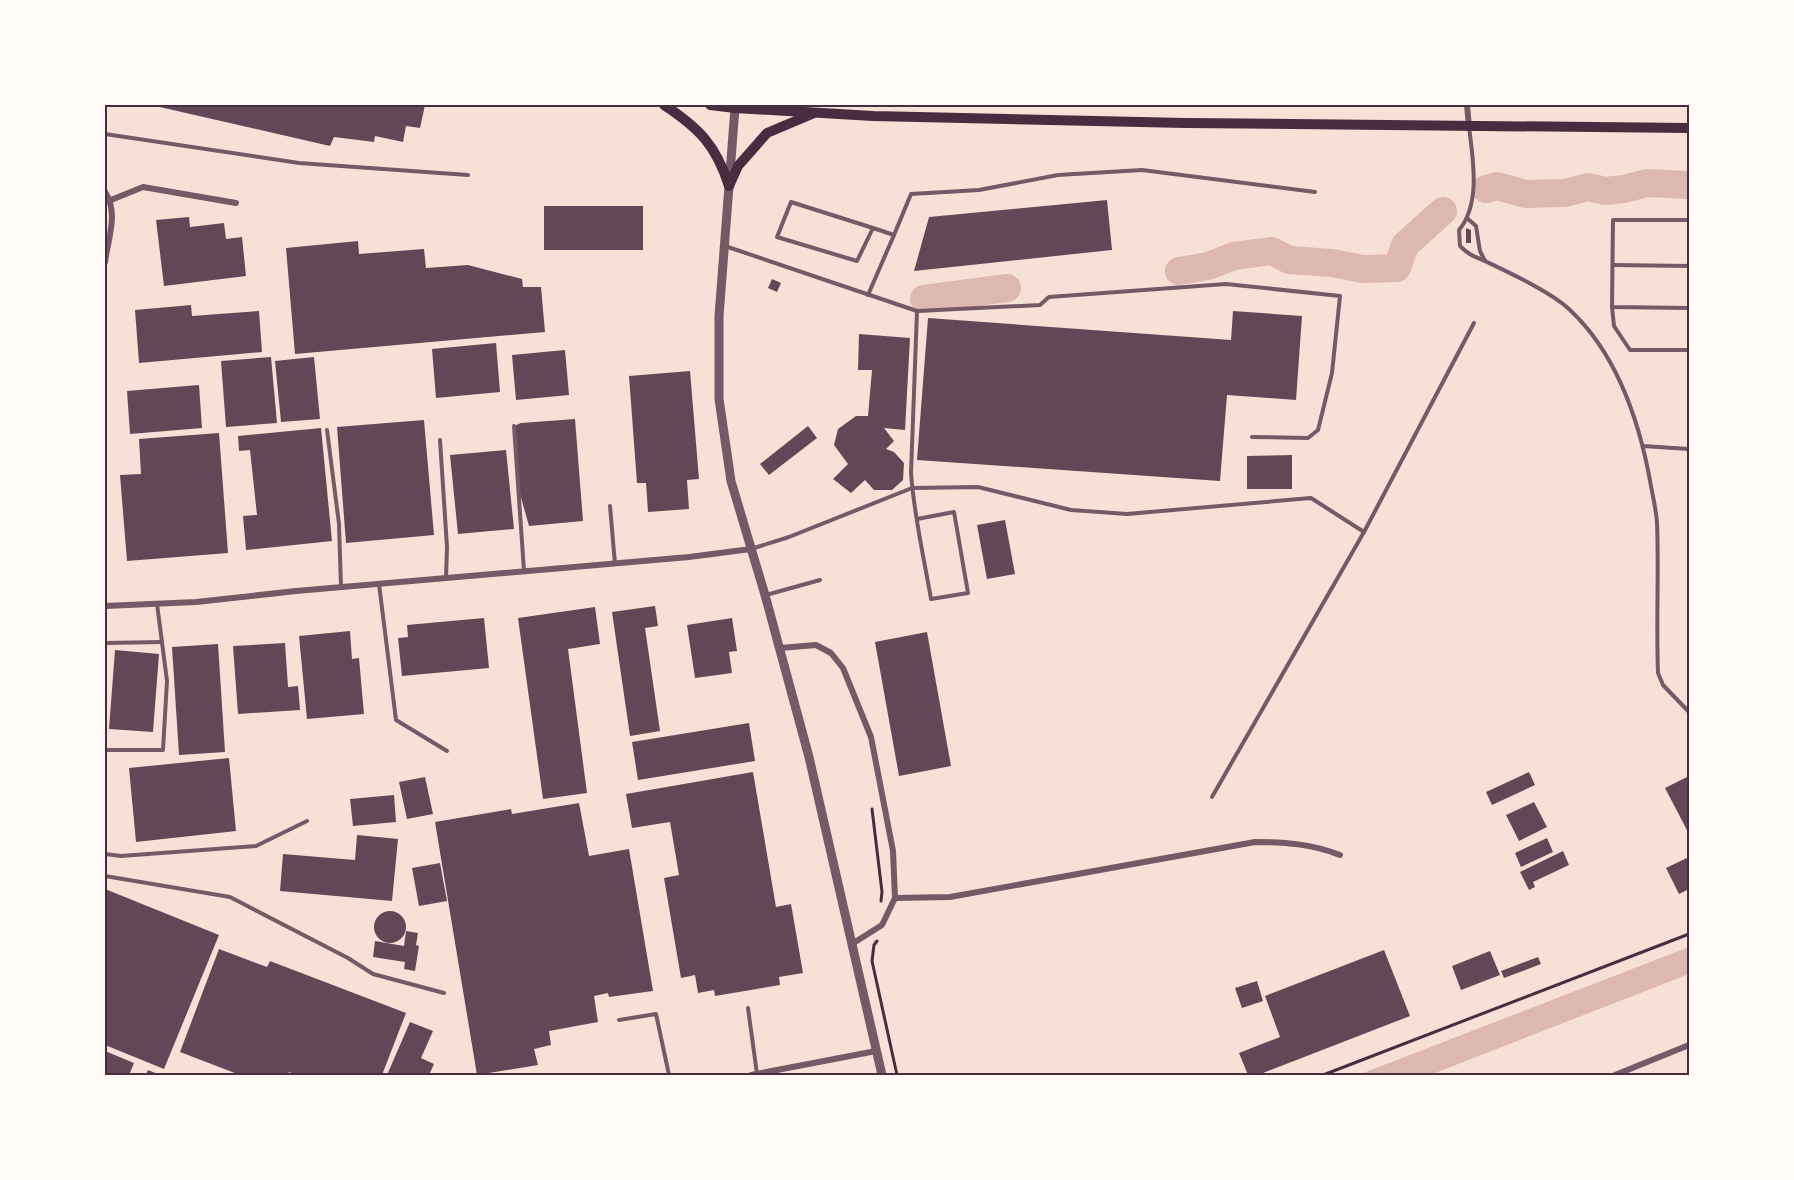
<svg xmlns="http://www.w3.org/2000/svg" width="1794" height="1180" viewBox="0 0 1794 1180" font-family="'Alegreya Sans',sans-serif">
  <rect width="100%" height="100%" fill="#f7e1d7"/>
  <path fill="#dcb8b0" d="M1689 947V974L1430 1075H1358Z"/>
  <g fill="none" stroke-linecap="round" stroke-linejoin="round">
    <g stroke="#dcb8b0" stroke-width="28">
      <path d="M1486 189 1497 186 1526 194 1565 193 1588 187 1605 191 1624 189 1647 183 1689 185"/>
      <path d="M1179 271 1208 266 1234 256 1272 251 1289 260 1332 263 1363 269 1397 268 1405 245 1443 211"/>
      <path d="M924 299 1007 288"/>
    </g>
  </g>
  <g fill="#644757">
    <path d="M151 105H425L420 128 406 126 403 142 375 136 374 142 334 137 330 146Z"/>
    <path d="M1107 200 1112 250 914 271 929 217Z"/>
    <rect x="544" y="206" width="99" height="44"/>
    <path d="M189 217 190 227 224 223 226 239 242 237 246 276 164 286 156 220Z"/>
    <path d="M1466 228 1471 230V243H1466Z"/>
    <path d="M358 241 359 254 424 249 426 268 468 265 522 279 523 287H541L545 332 295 354 286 248Z"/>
    <path d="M772 279 781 283 777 292 768 288Z"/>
    <path d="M191 305 192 316 259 311 262 352 139 363 135 310Z"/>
    <path d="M1233 311 1302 316 1296 400 1227 395 1220 481 917 460 928 318 1231 340Z"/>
    <path d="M859 334 910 338 905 430 884 428 894 441 886 449 894 452 904 463 903 480 892 490H874L865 480 851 493 833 479 848 464 834 445 838 429 856 416H868L872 370H858Z"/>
    <path d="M496 343 500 392 436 398 432 349Z"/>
    <path d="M565 350 569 395 516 400 512 355Z"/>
    <path d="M271 357 277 423 226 427 221 361Z"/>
    <path d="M314 357 320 419 281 422 275 361Z"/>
    <path d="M690 371 699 479 687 480 689 509 648 512 646 483H637L629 376Z"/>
    <path d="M199 385 202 428 130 434 127 391Z"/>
    <path d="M575 419 583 521 529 526 520 494 514 426 521 423Z"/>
    <path d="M424 420 434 535 346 543 337 427Z"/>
    <path d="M808 426 817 438 769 475 760 464Z"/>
    <path d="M321 428 332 541 246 550 243 516 257 515 250 450 239 451 238 436Z"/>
    <path d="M219 433 228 553 127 561 120 475 141 474 139 439Z"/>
    <path d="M506 450 514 529 458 534 450 455Z"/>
    <path d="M1292 455V489H1247V456Z"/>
    <path d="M1005 520 1015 574 987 579 977 525Z"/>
    <path d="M655 606 658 626 645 628 660 731 630 736 612 612Z"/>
    <path d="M595 607 600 644 568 649 587 793 543 799 518 618Z"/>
    <path d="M484 618 489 668 402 676 398 638 408 637 407 625Z"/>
    <path d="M732 618 737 651 729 652 732 673 695 678 687 625Z"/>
    <path d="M350 631 352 659 359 658 364 714 307 719 299 636Z"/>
    <path d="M927 632 951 766 899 776 875 642Z"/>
    <path d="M285 643 288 687 298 686 300 710 238 714 233 646Z"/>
    <path d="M218 644 225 752 179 755 172 647Z"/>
    <path d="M115 650 159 654 153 732 109 729Z"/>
    <path d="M749 723 755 761 638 780 632 742Z"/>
    <path d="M229 758 236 831 136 842 129 768Z"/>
    <path d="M753 772 776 907 791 904 803 973 779 977 780 985 715 996 714 990 698 993 695 975 681 978 664 878 679 875 670 822 632 828 626 794Z"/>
    <path d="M1529 772 1535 785 1492 805 1486 792Z"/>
    <path d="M1689 776V834L1665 788Z"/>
    <path d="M425 777 433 814 407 819 399 782Z"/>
    <path d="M394 795 396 822 353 826 350 799Z"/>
    <path d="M1534 802 1547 827 1519 841 1506 815Z"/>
    <path d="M579 803 589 856 629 849 653 991 609 997 608 993 594 996 598 1022 549 1031 551 1045 534 1049 538 1065 477 1075 435 822 511 809 512 814Z"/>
    <path d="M357 835 398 839 392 901 280 891 283 854 355 860Z"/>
    <path d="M1547 838 1553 852 1521 867 1515 853Z"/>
    <path d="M1563 851 1569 865 1533 882 1535 887 1529 890 1520 872Z"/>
    <path d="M1689 857V889L1679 894 1666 868Z"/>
    <path d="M440 863 447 901 419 906 412 868Z"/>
    <path d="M105 889 219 935 164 1069 105 1045Z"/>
    <circle cx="390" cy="927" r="16"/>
    <path d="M406 931 418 933 416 945 419 946 415 971 404 969 405 962 373 957 375 941 404 946Z"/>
    <path d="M219 949 267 967 270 961 406 1013 382 1075H296L289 1072 288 1075H240L180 1052Z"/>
    <path d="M1384 950 1410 1016 1258 1075H1248L1239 1053 1280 1037 1265 996Z"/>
    <path d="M1490 951 1500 975 1461 990 1452 966Z"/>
    <path d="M1538 957 1541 964 1504 978 1501 971Z"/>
    <path d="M1257 981 1263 1001 1242 1008 1235 988Z"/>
    <path d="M410 1022 433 1031 421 1058 434 1064 429 1075H387Z"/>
    <path d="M105 1051 134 1063 129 1075H105Z"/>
    <path d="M148 1070 160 1075H146Z"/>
  </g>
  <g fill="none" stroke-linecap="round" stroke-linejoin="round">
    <g stroke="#4a2c40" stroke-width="3">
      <path d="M872 809 882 892 881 901"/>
      <path d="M877 941 874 945 872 961 897 1075"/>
      <path d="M1323 1075 1689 934"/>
    </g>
    <g stroke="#755966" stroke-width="4">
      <path d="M1469 127C1473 159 1481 204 1459 230L1460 246C1471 257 1475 256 1487 262 1510 273 1553 293 1570 310 1618 355 1640 423 1651 486 1653 497 1656 510 1657 522 1659 572 1656 622 1658 673L1663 685 1689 712"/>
      <path d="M105 134 299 163 468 175"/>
      <path d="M1468 219 1476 226 1480 251 1485 261"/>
      <path d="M1689 220H1613L1612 307 1689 308"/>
      <path d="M894 235 911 194 979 190 1058 175 1142 170 1315 192"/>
      <path d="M725 246 917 311 911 473C914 516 924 558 931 599L968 593 954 512 917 519"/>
      <path d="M1613 265 1689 266"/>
      <path d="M868 295 894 235 873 228 857 261 777 237 791 202 873 228"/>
      <path d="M1612 307 1614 326 1630 350H1689"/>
      <path d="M917 311 1040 305 1049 297 1226 284 1340 296 1332 373 1318 430 1308 438 1252 437"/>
      <path d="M514 426 524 571"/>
      <path d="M327 430 339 524 341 587"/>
      <path d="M440 440 447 547 446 578"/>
      <path d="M1643 446 1689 449"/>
      <path d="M610 506 615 564"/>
      <path d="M751 549 789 537 912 488 978 487 1071 510 1127 514 1311 498 1364 532 1474 323"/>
      <path d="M379 584 396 720 447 751"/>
      <path d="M766 595 820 580"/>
      <path d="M105 643 162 642"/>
      <path d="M105 750H163L167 681 157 604"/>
      <path d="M1212 797 1364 532"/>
      <path d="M105 854 121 856 256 846 307 821"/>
      <path d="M105 876 230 897 348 958 373 974 444 993"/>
      <path d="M748 1008 757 1074"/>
      <path d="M619 1020 656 1014 669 1075"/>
    </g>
    <g stroke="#755966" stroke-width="6">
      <path d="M1467 105 1469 127"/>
      <path d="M105 192C119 212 108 239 105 262"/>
      <path d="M111 200 143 187 236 203"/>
      <path d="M105 606 196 602 296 591 689 557 751 549"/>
      <path d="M780 648 816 645 831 653 843 668 871 737 893 851 895 898 882 925 852 944"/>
      <path d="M895 898 950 897 1255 842C1285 842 1312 844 1340 855"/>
      <path d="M751 1075 876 1051"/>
      <path d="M1615 1075 1689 1045"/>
    </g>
    <path stroke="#755966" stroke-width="9" d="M735 108 719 316V399L731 481 765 595 809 757 882 1075"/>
    <g stroke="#4a2c40" stroke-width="10">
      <path d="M664 105C699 128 716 145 729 186"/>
      <path d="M710 105 735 108 873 116 1185 123 1689 128"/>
      <path d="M729 186 738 166 767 133 812 114"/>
    </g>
  </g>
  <rect width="1794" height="1180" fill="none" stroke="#fffaf5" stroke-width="213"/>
  <rect x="106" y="106" width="1582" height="968" fill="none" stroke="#4a2c40" stroke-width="2"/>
</svg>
